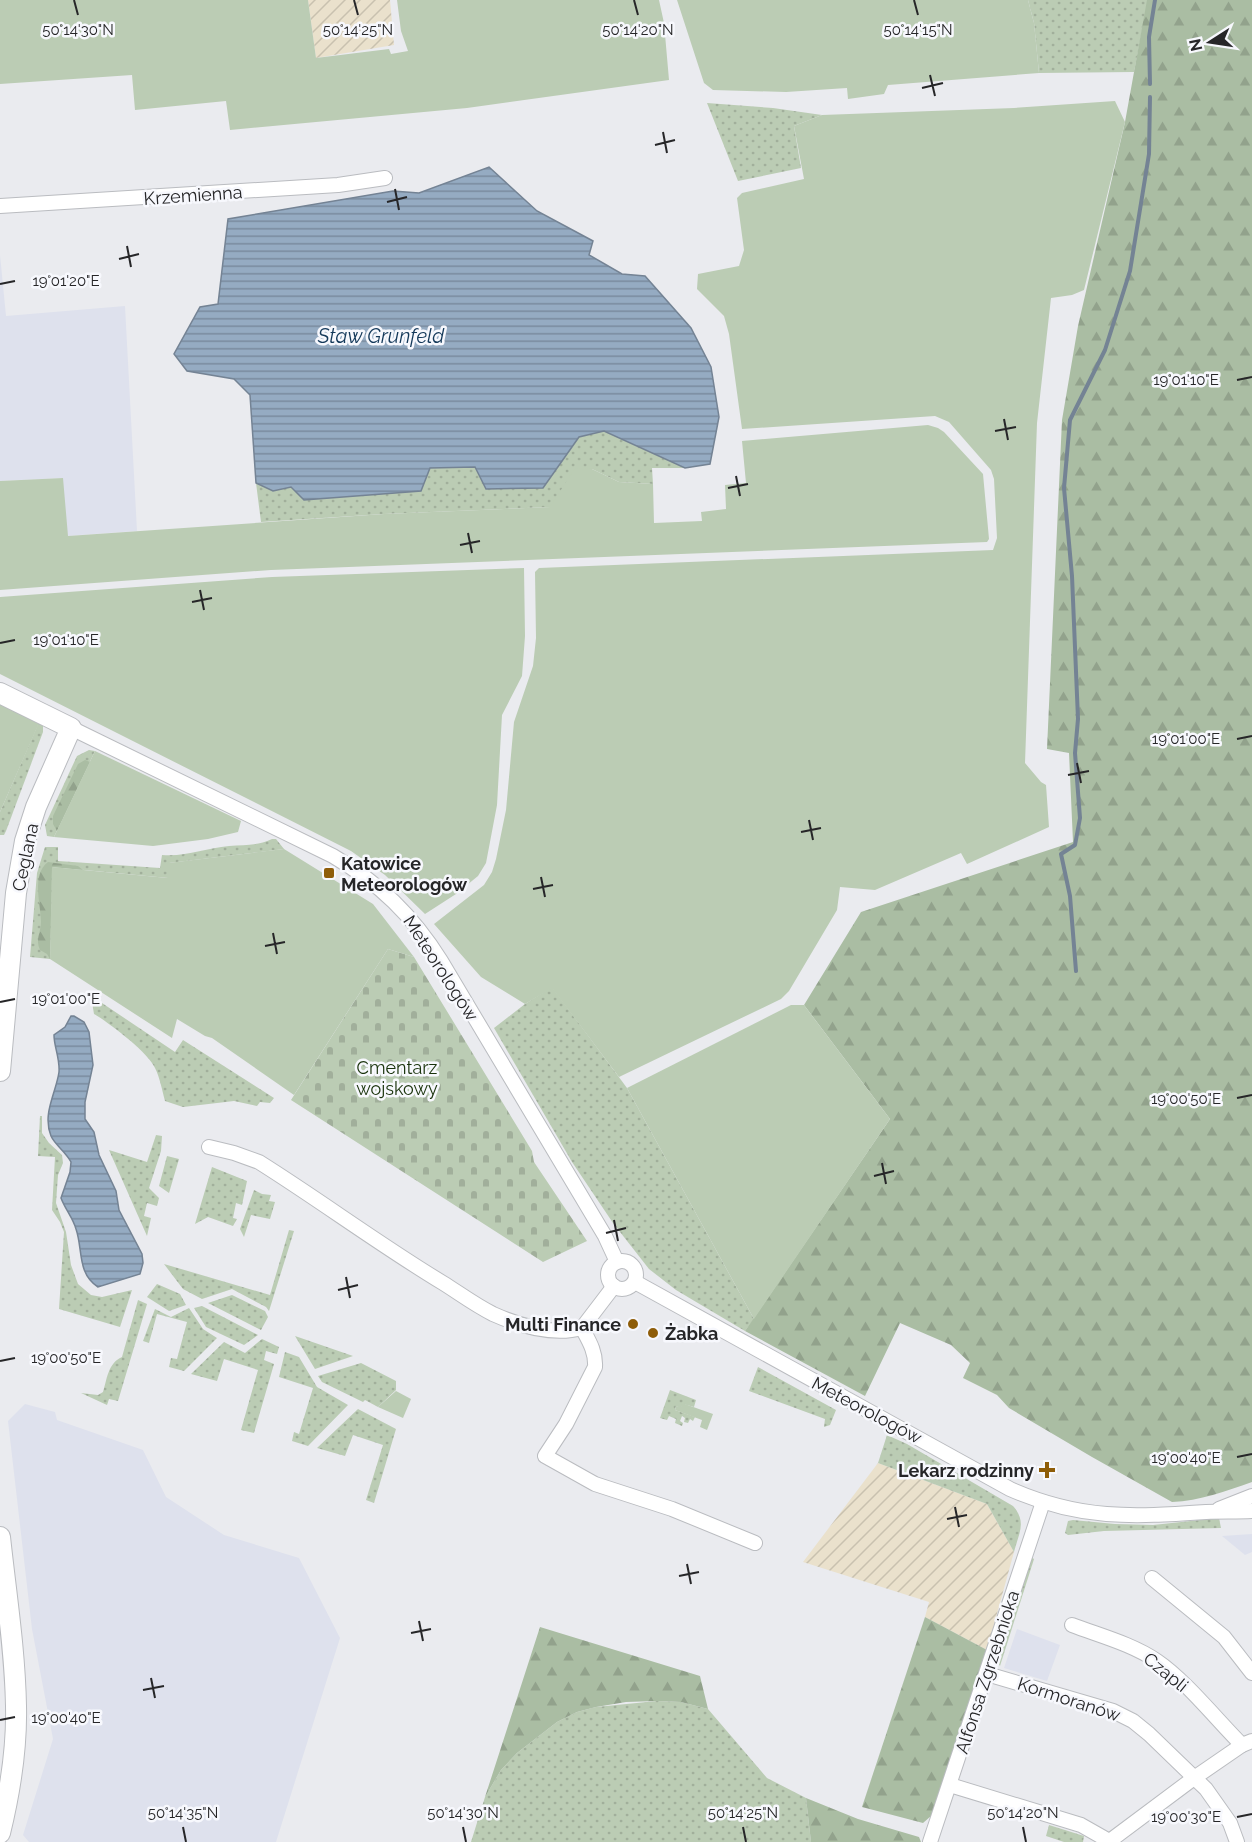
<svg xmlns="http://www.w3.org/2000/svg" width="1252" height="1842" viewBox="0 0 1252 1842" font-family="Raleway,sans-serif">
  <defs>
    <pattern id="industrial-furrows" width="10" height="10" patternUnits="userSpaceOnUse" patternTransform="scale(1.5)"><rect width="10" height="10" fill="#eae1cc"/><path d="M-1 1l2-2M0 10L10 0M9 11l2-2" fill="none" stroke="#c9c1af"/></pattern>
    <pattern id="grass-dots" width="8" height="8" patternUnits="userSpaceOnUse" patternTransform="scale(1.5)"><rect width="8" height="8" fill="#bbccb4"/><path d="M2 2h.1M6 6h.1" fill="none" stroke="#a1af9b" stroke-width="1.8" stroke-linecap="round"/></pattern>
    <pattern id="forest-firs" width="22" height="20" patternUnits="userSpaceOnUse" patternTransform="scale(1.5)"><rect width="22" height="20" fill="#aabda3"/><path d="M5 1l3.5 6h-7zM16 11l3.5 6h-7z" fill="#92a28c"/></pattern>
    <pattern id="cemetery-stones" width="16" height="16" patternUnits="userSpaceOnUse" patternTransform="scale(1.5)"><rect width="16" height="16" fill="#bbccb4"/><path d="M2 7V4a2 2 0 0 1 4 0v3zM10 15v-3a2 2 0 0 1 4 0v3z" fill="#a1af9b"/></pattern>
    <pattern id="water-rules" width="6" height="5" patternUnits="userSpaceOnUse" patternTransform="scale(1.5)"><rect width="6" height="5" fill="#95abc2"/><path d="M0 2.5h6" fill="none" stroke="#798b9e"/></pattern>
  </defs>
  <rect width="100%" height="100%" fill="#eaebef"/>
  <g fill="#dee1ed">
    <path d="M0 255 6 316 125 306 137 531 67 536 62 478 0 481Z"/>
    <path d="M25 1404 55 1412 57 1420 143 1450 166 1497 224 1535 299 1558 340 1638 276 1842H29L23 1835 53 1739 32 1629 8 1421Z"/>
    <path d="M1252 1534V1552L1245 1555 1222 1536Z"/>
    <path d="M1017 1629 1060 1645 1047 1681 1004 1668Z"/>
  </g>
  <g fill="url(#industrial-furrows)">
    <path d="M308 0H390L394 45 316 58Z"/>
    <path d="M878 1463 987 1504 1014 1552 987 1650 925 1617 929 1602 803 1562Z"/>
  </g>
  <g fill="url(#grass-dots)">
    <path d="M1028 0H1148L1134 72 1039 73 1034 23Z"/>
    <path d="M707 103 773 108 822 115 794 126 801 168 738 181Z"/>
    <path d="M604 431 685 468H652L653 484 619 482 592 469 551 507 384 514 261 522 256 483 273 491 291 486 305 500 326 498 430 468 476 467 486 489 543 488 579 437Z"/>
    <path d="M39 722 43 726V732L6 831 4 835H0V812Z"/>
    <path d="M89 750 95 751 54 837 47 836 45 825 77 756Z"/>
    <path d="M272 839H276L284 849 169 863 168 878 53 867 50 959 30 957 37 873 45 847H58V861L160 868 162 855C186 857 206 848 229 846 245 845 257 846 272 839Z"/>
    <path d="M552 987 627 1088 754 1319 745 1331 676 1290 649 1269 613 1223 572 1162 494 1028 525 1004Z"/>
    <path d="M96 999 175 1052 183 1040 274 1098 270 1103 260 1102 257 1106 234 1101 183 1107 165 1101C162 1090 160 1078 155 1068 149 1053 108 1022 94 1014L92 1002Z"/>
    <path d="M40 1116H42V1133L49 1143 62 1155 63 1163 58 1175 56 1203 66 1232 71 1265 78 1284 91 1295 102 1297 132 1290 120 1327 59 1309 64 1232 60 1222 52 1210 55 1157 38 1156Z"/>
    <path d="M156 1135 162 1136 161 1151 149 1188 159 1198 157 1206 147 1203 144 1216 151 1218 147 1236 109 1150 147 1162Z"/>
    <path d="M167 1156 179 1159 169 1193 159 1186Z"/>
    <path d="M212 1167 247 1181 242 1205 236 1203 233 1218 237 1219 233 1226 208 1217 195 1224Z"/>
    <path d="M254 1190 262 1194 271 1195 269 1201 275 1202 270 1219 251 1215 244 1237 240 1229Z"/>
    <path d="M289 1230 294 1231 269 1311 266 1307 232 1289 202 1299 183 1289 164 1264 270 1295Z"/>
    <path d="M157 1284 180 1294 186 1305 169 1311 147 1297Z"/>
    <path d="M232 1295 265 1311 268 1317 261 1330 208 1303Z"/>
    <path d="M138 1300 147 1304 118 1401 109 1399 107 1405 81 1393 98 1395 103 1392C107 1379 108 1363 122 1357Z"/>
    <path d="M202 1306 258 1335 244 1345 206 1327 194 1308Z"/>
    <path d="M189 1308 203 1329 217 1338 184 1371 169 1367 171 1358 177 1359 187 1322 157 1314 149 1343 143 1341 155 1309 171 1317Z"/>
    <path d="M295 1336 353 1356 315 1369Z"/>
    <path d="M262 1339 279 1347 277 1354 266 1351 264 1360 274 1364 254 1433 241 1430 258 1370 224 1359 217 1381 191 1374 224 1342 245 1353Z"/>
    <path d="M285 1352 299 1357 317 1387 348 1405 308 1446 292 1441 294 1432 299 1434 313 1388 279 1377Z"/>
    <path d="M361 1363 396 1381V1390L378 1407 365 1400 363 1402 322 1382 318 1376Z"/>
    <path d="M758 1367 836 1410 830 1425 824 1427 825 1419 749 1391Z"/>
    <path d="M670 1390 696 1400 694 1407 683 1404 681 1408 676 1406 675 1410 695 1417 693 1421 690 1419 688 1423 684 1422 685 1418 682 1416 680 1421 683 1423 682 1426 675 1423 676 1419 669 1416 667 1420 660 1418Z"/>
    <path d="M358 1409 396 1429 374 1503 366 1500 383 1445 353 1435 345 1456 317 1448Z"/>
    <path d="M887 1435 907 1444 1013 1506C1027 1522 1019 1533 1014 1552L987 1504 878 1463Z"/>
    <path d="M1219 1518 1221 1528 1104 1531 1068 1535 1065 1533 1068 1521 1073 1520 1115 1524 1153 1525Z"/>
    <path d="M1031 1557 1034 1559 1000 1666 997 1662Z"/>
    <path d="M657 1701 681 1702 708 1709 767 1778 806 1798 811 1842H471L485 1797 501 1770 517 1753 557 1722 577 1712 596 1707Z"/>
    <path d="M1049 1825 1084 1836 1083 1842H1064L1046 1836Z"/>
  </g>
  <g fill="url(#forest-firs)">
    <path d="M1147 0H1252V1482C1226 1491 1200 1501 1172 1502L1092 1457 1009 1408 997 1395 963 1378 970 1363 951 1345 900 1323 865 1396 745 1331 890 1119 804 1005 861 912 1073 842 1069 753 1047 749 1062 420 1078 326 1125 122Z"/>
    <path d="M85 760 90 762 57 831 53 824V816L78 764Z"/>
    <path d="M48 862 78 866 83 870 52 867 50 959 47 954 40 950C35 939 41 932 41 922 41 904 31 875 48 862Z"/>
    <path d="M925 1617 987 1650 934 1809 931 1816 923 1823 862 1807Z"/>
    <path d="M540 1627 700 1676 708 1709 681 1702 657 1701 626 1702 596 1707 577 1712 557 1722 517 1753 501 1770 485 1797Z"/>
    <path d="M806 1798 858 1819 919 1837 921 1842H811Z"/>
  </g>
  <path fill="url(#cemetery-stones)" d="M388 949 414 957 532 1151 534 1162 587 1241 543 1262 291 1100Z"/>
  <g fill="#bbccb4">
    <path d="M0 0H308L316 58 389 49 391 54 408 51 401 31 397 0H659L664 23 669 80 467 108 230 130 226 101 135 110 132 75 0 84Z"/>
    <path d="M677 0H1028L1034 23 1039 73 888 85 884 94 848 99 847 88 786 92 713 90 704 83Z"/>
    <path d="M1115 101 1125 122 1084 290 1072 295 1051 298 1037 423 1025 763 1041 782 1046 785 1049 827 967 864 961 853 875 890 840 887 837 910 789 991 781 999 619 1077 552 988 525 1004 481 977 434 924 484 885 492 872 496 859 506 810 514 722 533 666 536 638 535 572 539 568 993 550 997 538 994 479 991 470 949 422 935 416 742 429 729 334 724 316 697 289 698 274 739 266 744 250 737 198 742 193 804 179 794 126 822 115 1014 108Z"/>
    <path d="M928 425 938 428 944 432 983 474 989 539 987 542 271 570 0 590V481L63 478 68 536 384 514 550 507 575 468 592 469 619 482 653 484 654 523 702 521 701 512 726 509 725 485 746 483 742 441Z"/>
    <path d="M524 568 525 636 522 676 502 715 497 805 486 863 478 876 456 894 425 914 385 875 351 851 0 674V597L272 577Z"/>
    <path d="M0 704 39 723 0 812Z"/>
    <path d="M95 751 241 821 238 832 208 839 153 846 54 837Z"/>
    <path d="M284 849 373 904 414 957 388 949 294 1095 212 1038 205 1036 177 1019 172 1038 50 959 52 867 168 878V863Z"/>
    <path d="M791 1005H804L890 1119 754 1319 627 1088Z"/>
    <path d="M396 1391 411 1399 403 1418 378 1407Z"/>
    <path d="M682 1403 713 1414 707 1430 700 1427 702 1420 675 1410 676 1406 681 1407Z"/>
  </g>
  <g fill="url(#water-rules)" stroke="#748394" stroke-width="1.5">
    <path d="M489 167 537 211 593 241 589 255 622 274 645 276 691 328 711 367 719 417 710 464 685 468 604 431 579 437 543 488 486 489 475 467 430 468 421 491 304 500 291 487 273 491 256 483 250 395 234 379 187 371 174 354 200 307 218 304 228 219 393 191 419 193Z"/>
    <path d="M71 1016H74L84 1022 89 1032 93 1065 85 1102V1119L94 1132 99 1155 116 1191 119 1210 142 1254 143 1263 140 1274 98 1287C77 1274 83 1249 76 1229 73 1218 65 1209 61 1198L70 1172 71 1162C66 1152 55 1145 51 1136 42 1114 56 1093 59 1072 60 1058 54 1047 54 1035L65 1027Z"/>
  </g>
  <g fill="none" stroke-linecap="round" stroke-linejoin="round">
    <g stroke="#748394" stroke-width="4">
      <path d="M1150 84 1149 37 1155 0"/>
      <path d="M1076 971 1070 896 1061 854 1075 845 1080 818 1075 753 1078 719 1072 576 1064 488 1070 420 1105 350 1130 271 1149 154 1150 97"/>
    </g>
    <g stroke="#babcc0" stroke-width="16">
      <g id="street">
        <path d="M0 206 338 185 385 178"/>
        <path d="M71 728 333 856C379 883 413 916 441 961L605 1236 617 1262"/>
        <path d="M209 1147 234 1153 259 1162C321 1201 380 1245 443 1283 459 1293 475 1305 493 1314 520 1326 553 1336 582 1328L614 1286"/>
        <circle cx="622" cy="1275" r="14"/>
        <path d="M635 1282 1010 1489C1080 1520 1132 1517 1206 1512 1221 1511 1237 1512 1252 1511"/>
        <path d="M582 1328C589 1341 596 1352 595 1367L566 1424 545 1456 595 1484 672 1509 755 1543"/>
        <path d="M1219 1509 1252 1496"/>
        <path d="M1152 1578 1224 1637 1252 1673"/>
        <path d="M1072 1625C1101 1636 1132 1644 1157 1661 1185 1680 1217 1720 1242 1745"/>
        <path d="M987 1674 1113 1711 1133 1721 1149 1734 1206 1789 1230 1823 1237 1842"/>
        <path d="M950 1785 1081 1825 1111 1842"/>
        <path d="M1111 1840 1194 1778 1242 1745 1252 1741"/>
        <path d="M930 1842 1043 1502"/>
      </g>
    </g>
    <g stroke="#babcc0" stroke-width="22">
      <g id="secondary">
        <path d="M0 693 71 728 36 807 25 841 16 893 0 1071"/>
        <path d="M0 1537C6 1593 15 1650 16 1706 17 1749 10 1792 0 1833"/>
      </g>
    </g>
    <use href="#street" stroke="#fff" stroke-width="14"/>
    <use href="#secondary" stroke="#fff" stroke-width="20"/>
  </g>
  <path fill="none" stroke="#262628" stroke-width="2" d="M74 0 78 15M354 0 358 15M634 0 638 15M914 0 918 15M930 75 935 96M922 88 943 83M663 132 667 153M655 145 675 140M395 189 399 210M387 202 407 197M127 246 131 267M119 259 139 254M0 284 15 281M1237 380 1252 377M1004 419 1008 440M995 431 1016 427M736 476 740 496M728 488 748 484M468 533 472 553M460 545 480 541M200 590 204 610M192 602 212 598M0 643 15 640M1237 739 1252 736M1077 763 1081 783M1068 775 1089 771M809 820 813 840M801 832 821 828M541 877 545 897M533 889 553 885M273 933 277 954M265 946 285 942M0 1002 15 999M1237 1098 1252 1095M882 1163 886 1184M874 1176 894 1171M614 1220 618 1241M606 1233 626 1228M346 1277 350 1298M338 1290 358 1285M0 1361 15 1358M1237 1457 1252 1454M955 1507 959 1527M947 1519 967 1515M687 1564 691 1584M679 1576 699 1572M419 1621 423 1641M411 1633 431 1629M151 1678 155 1698M143 1690 164 1686M0 1720 15 1717M1237 1817 1252 1814M183 1827 186 1842M463 1827 466 1842M743 1827 746 1842M1023 1827 1026 1842"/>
  <g fill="#8e5d09" stroke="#f7f8fd" stroke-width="2">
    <rect x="323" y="867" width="12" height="12" rx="3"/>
    <circle cx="633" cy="1324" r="6"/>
    <circle cx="653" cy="1333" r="6"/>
    <path d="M1044 1461h6v6h6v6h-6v6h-6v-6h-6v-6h6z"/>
  </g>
  <g text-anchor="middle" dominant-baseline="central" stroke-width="5" stroke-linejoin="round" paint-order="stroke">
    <g font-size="18" fill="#262628" stroke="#f7f8fd">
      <text transform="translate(193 195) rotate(-4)">Krzemienna</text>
      <text transform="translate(25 857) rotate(-78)">Ceglana</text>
      <text transform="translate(441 968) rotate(57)">Meteorologów</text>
      <text transform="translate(867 1410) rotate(28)">Meteorologów</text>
      <text transform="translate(987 1672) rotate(-72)">Alfonsa Zgrzebnioka</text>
      <text transform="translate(1166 1672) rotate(39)">Czapli</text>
      <text transform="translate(1069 1699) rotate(18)">Kormoranów</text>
    </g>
    <g font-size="18" font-weight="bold" fill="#262628" stroke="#f7f8fd" text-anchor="start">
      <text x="341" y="863">Katowice<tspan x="341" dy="21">Meteorologów</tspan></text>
      <text x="621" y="1324" text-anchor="end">Multi Finance</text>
      <text x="665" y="1333">Żabka</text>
      <text x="1034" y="1470" text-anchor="end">Lekarz rodzinny</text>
    </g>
    <g font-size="18" fill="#19330b" stroke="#f7f8fd">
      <text x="397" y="1067">Cmentarz<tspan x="397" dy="21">wojskowy</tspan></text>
    </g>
    <g font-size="20" font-style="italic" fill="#133859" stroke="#f7f8fd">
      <text x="381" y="336">Staw Grunfeld</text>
    </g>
  </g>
  <g font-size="15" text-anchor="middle" fill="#262628" stroke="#f7f8fd" stroke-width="5" stroke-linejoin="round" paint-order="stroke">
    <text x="78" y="35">50°14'30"N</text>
    <text x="358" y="35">50°14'25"N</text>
    <text x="638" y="35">50°14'20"N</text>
    <text x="918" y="35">50°14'15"N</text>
    <text x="66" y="286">19°01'20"E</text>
    <text x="1186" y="385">19°01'10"E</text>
    <text x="66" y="645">19°01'10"E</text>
    <text x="1186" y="744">19°01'00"E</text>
    <text x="66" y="1004">19°01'00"E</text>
    <text x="1186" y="1104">19°00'50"E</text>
    <text x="66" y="1363">19°00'50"E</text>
    <text x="1186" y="1463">19°00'40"E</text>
    <text x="66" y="1723">19°00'40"E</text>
    <text x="183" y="1818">50°14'35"N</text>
    <text x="463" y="1818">50°14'30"N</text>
    <text x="743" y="1818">50°14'25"N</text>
    <text x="1023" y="1818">50°14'20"N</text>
    <text x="1186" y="1822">19°00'30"E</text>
  </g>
  <g transform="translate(1210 42) rotate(258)" stroke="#f7f8fd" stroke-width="4.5" paint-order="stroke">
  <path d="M0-4.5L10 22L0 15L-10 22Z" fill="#262628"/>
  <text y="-9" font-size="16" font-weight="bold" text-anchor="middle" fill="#262628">N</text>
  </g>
</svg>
